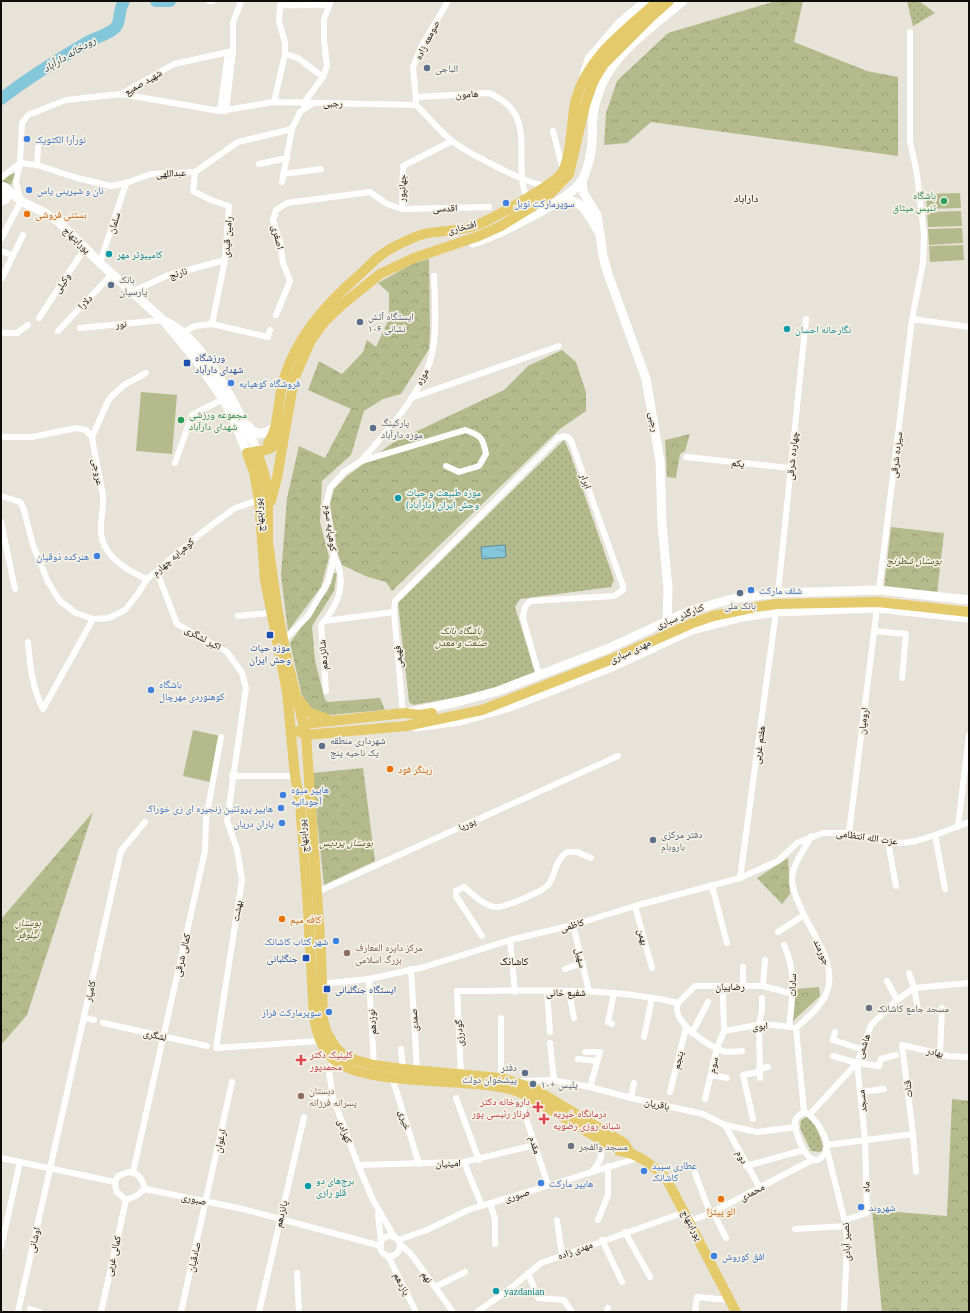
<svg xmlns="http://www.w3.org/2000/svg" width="970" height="1313" viewBox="0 0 970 1313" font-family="'Times New Roman','Noto Naskh Arabic',serif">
  <defs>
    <pattern id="grass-dots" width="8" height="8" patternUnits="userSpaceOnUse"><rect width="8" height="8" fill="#b3bb8c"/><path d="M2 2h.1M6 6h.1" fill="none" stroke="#99a077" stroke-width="1.8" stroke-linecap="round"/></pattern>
    <pattern id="forest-crowns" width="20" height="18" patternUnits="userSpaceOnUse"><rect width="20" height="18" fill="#b3bb8c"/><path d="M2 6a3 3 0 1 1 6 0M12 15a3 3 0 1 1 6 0" fill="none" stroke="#99a077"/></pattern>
    <pattern id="water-ripples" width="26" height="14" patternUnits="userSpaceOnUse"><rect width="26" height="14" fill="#85c7da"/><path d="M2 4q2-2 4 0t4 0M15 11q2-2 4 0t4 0" fill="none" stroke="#72aaba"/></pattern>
  </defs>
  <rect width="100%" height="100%" fill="#e8e3d8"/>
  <g fill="url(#grass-dots)">
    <path d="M907 1H919L935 13 913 26Z"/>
    <path d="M16 173 11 185 1 181 8 175Z"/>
    <path d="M564 440 570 453 614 580 611 587 520 599 515 607 535 673 481 693 413 705 409 702 398 603Z"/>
    <path d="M807 1117C816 1123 821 1138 823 1147L821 1152 811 1151 800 1128 801 1120Z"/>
  </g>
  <g fill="url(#forest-crowns)">
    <path d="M776 1H803L794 42 867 71 898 77V156L651 122 627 143 604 145 606 113 617 81 668 33Z"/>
    <path d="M429 259 430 330 429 349 401 394 383 399 364 411 351 455 322 481 320 522 329 557 321 587 288 631 281 575 287 498 299 446 325 458 351 409 308 390 319 361 342 374 363 352 367 340 376 347 389 319V293L378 283 414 263Z"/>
    <path d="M562 350 576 362 586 392V411L560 429 392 591 386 582 368 577 342 565 338 554 330 504 334 489 347 476 394 442 504 390 528 366Z"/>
    <path d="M690 434 685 451 680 454 676 478 667 477 665 440Z"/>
    <path d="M891 527 944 533 937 594 884 588Z"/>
    <path d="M334 573H337L334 591 312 626 315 661 325 700 328 702 380 698 385 710 328 715 314 713 302 696 290 643 328 590Z"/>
    <path d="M363 768 375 861 324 885 312 773Z"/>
    <path d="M93 812 27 1015 1 1045V919Z"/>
    <path d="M788 858 790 894 782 904 757 878Z"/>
    <path d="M819 987 820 996 793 1021 796 989Z"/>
    <path d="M952 1099 969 1101V1312H882L872 1210 947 1216Z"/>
  </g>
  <g fill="#b3bb8c">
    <path d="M960 193 961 208 927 209 926 194Z"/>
    <path d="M961 211 962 226 928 227 927 212Z"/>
    <path d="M962 228 963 243 929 245 928 229Z"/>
    <path d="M963 245 964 260 930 262 929 246Z"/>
    <path d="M141 392 177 395 172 454 136 451Z"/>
    <path d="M193 730 220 736 210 782 183 776Z"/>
  </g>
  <path fill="url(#water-ripples)" stroke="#628f9b" d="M505 545 506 557 482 559 481 547Z"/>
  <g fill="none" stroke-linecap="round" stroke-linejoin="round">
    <g stroke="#85c7da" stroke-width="12">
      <path d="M156 1H170"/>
      <path d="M1 99C28 78 57 60 86 43 95 37 109 35 116 27 121 21 118 10 124 1"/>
    </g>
    <g stroke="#fff" stroke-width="6">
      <path d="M209 1H213"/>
      <path d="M285 54 298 58 323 77"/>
      <path d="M121 94 220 111 274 102 416 105C428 116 438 130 451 140 464 151 530 186 545 185"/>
      <path d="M416 97 489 93C531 111 519 142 522 178 522 186 526 190 525 199"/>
      <path d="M416 101 413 67 421 47 448 1"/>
      <path d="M274 102 285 54V43L279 21 280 5C298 6 312 4 329 5"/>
      <path d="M303 104 323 77 327 66 324 40V19L331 1"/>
      <path d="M220 111 228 53"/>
      <path d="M226 111 233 51V23L241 1"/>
      <path d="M553 131 563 170"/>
      <path d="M20 163 37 165 77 178 111 186 126 183 151 174 195 172 238 142 292 129"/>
      <path d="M259 164 287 158"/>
      <path d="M37 165 38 147"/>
      <path d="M195 172 193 191 211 200 229 206 225 260 212 324"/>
      <path d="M283 174 321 169"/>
      <path d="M1 178 20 163"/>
      <path d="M282 182 292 129 300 112 312 104"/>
      <path d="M402 209 489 207"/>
      <path d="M1 239 21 201 16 182 20 163 22 123 28 115 66 100 121 94 174 64 233 51"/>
      <path d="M1 251 12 255"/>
      <path d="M100 263 126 183"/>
      <path d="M2 278 23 235"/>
      <path d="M132 292 166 276 225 260"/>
      <path d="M276 315 290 281 283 263 280 242 273 220 276 210 287 203 370 192 387 204 402 209 403 166 452 141"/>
      <path d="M39 318 85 248"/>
      <path d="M912 319 969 327"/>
      <path d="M80 328 163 320"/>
      <path d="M58 331 112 274"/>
      <path d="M1 333H17L28 325"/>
      <path d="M182 333 195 326 212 324 268 337 270 330"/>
      <path d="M411 398 559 346"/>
      <path d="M1 437H32L76 428 86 430 92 437C95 457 100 476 103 496 104 508 100 521 101 533 103 557 128 571 147 579"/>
      <path d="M92 437 109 399 124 385 146 373"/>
      <path d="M686 457 791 468"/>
      <path d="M361 461C387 431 426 390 433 349 437 326 435 299 434 276"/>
      <path d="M175 463 192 415 223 399"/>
      <path d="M1 496 20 502 23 507 33 545 48 582 60 601 76 613 93 619 109 618 125 610 137 595 147 579 205 530 235 508 259 500"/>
      <path d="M1 522 15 589"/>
      <path d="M157 572 177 624 227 652 242 673 246 688 227 821 237 849 242 880 216 1048 319 1041"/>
      <path d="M879 590 912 319 923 263 924 234 917 174 910 141V32"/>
      <path d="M778 593 806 319"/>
      <path d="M238 616 270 613"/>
      <path d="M325 621 394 612"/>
      <path d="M874 631 906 634 902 678"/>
      <path d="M283 641 308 616 328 582 334 556 326 505 330 488 344 472 361 461 465 430C481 435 483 438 486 454L479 466 459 472 446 466"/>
      <path d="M28 642C30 665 32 687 43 709L93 619"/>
      <path d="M326 691 321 625C339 604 348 582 334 556"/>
      <path d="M403 714 394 612 395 601 558 438 565 436 569 438 572 443 623 586V590L614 596 531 601C524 605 524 610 523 618L539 675"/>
      <path d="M232 776H295"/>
      <path d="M958 827 969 735"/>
      <path d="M849 833 877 608"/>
      <path d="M935 835 945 889"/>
      <path d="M888 842 896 886"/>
      <path d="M740 878 776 612"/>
      <path d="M712 886 727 943"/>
      <path d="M317 892 618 756"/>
      <path d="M635 906 652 968"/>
      <path d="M573 925 589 991"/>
      <path d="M778 932 804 915"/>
      <path d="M482 936 456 896V891L464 887C473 894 484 906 495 907 504 908 544 891 549 884 556 873 555 860 567 852H577L591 858"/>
      <path d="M510 940 515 992"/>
      <path d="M784 945C797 972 792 999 789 1027"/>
      <path d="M411 969 417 1070"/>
      <path d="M565 969 582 963"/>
      <path d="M909 973 914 988 918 1009"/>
      <path d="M369 979 374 1065"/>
      <path d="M887 981 897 1000"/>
      <path d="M321 984 369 979 424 967 510 940 573 925 635 906 740 878 778 861 797 843 823 833H849L888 842 902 843 916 841 935 835 969 822"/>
      <path d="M743 986V967"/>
      <path d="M763 986 765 960"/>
      <path d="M547 992 550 1032"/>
      <path d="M569 992 574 1018"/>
      <path d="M678 1003C670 1021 709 1047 723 1051 729 1053 736 1051 742 1051"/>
      <path d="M84 1018 94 1020"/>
      <path d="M103 1023 207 1046"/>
      <path d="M612 1024 608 1022 614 993"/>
      <path d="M724 1031 763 1024 791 1027"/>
      <path d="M835 1032 833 1040 861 1049"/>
      <path d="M692 1033 708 1002"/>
      <path d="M644 1037 652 998"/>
      <path d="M550 1043 554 1080"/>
      <path d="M401 1049 403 1069"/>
      <path d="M585 1052H600L590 1087"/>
      <path d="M940 1054 942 1008"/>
      <path d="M833 1056 857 1063 879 1066 881 1059 896 1055"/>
      <path d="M578 1059 597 1061"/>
      <path d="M334 1060 329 1072 333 1098 358 1165 373 1200 395 1238"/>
      <path d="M759 1069 768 1067"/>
      <path d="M461 1074 457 991C530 991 606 986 678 1003L695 986H763L793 994"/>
      <path d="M711 1075 727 1078"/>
      <path d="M392 1077 419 1164"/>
      <path d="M501 1078V1018"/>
      <path d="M760 1078 759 1025 762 1010V998"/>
      <path d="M521 1081 552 1080 590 1087 631 1098 703 1114 725 1125 757 1132 796 1127"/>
      <path d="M670 1092 686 1028"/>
      <path d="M861 1092 884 1089"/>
      <path d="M311 1096 333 1098"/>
      <path d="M456 1098 479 1160"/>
      <path d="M631 1098 634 1083"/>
      <path d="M705 1099 717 1048 724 1031 723 996"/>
      <path d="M522 1106 548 1185"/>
      <path d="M804 1112 796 1028C807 1018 820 1008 826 994 838 968 815 937 804 915 799 904 793 893 792 881 792 863 804 852 811 836"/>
      <path d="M804 1112C815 1116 832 1142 825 1153 810 1178 793 1130 795 1121 797 1116 800 1114 804 1112Z"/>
      <path d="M810 1114 857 1063 871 1025 897 1000 914 988 969 983"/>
      <path d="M753 1119 743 1075 759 1072"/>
      <path d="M725 1125 760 1188"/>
      <path d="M913 1134 916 1172"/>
      <path d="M827 1145 913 1134 902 1045 949 1056 969 1057"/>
      <path d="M827 1150 846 1226 847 1246 844 1312"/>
      <path d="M1 1158 115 1182"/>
      <path d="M464 1162 482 1206"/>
      <path d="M358 1165 464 1162 535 1145"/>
      <path d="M746 1166 804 1150"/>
      <path d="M593 1170C602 1161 604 1151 598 1139"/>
      <path d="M128 1172C139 1172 142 1179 145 1189L136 1196 126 1200 116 1191 115 1182 118 1176Z"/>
      <path d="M133 1172 205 851 206 819 221 737"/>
      <path d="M695 1173 710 1213"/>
      <path d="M145 1189 243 1209 381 1246"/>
      <path d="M490 1203 495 1219V1244"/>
      <path d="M713 1212 726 1238"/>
      <path d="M378 1214 381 1242"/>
      <path d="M557 1220 562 1255"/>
      <path d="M598 1220 608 1195V1166"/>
      <path d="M845 1220 867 1213 865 1139 857 1063"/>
      <path d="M690 1221 713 1212 812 1160"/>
      <path d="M795 1229 846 1226"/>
      <path d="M625 1232 650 1277"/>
      <circle cx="390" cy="1246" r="10"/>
      <path d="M398 1240 427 1230 468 1210 638 1158"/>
      <path d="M602 1240 622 1282"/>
      <path d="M400 1244 411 1254 453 1312"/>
      <path d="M1 1247 20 1162"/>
      <path d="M388 1256 416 1312"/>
      <path d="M297 1273 299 1312"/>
      <path d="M528 1273 538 1298 564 1300 572 1312"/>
      <path d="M435 1287 465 1272"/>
      <path d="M30 1309 40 1312"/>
      <path d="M18 1312 121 851 145 822"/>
      <path d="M101 1312 126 1200"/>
      <path d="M181 1312 232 1082"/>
      <path d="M259 1312 304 1117"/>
      <path d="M477 1312 511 1288 541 1263 685 1212"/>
      <path d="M606 1312 608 1308"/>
      <path d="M695 1312 697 1297 730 1300"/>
    </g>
    <g stroke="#fff" stroke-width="9">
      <path d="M584 75 589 59 620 23 646 1"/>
      <path d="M582 180 583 192 597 215 603 256 608 274 646 379 660 461 662 524 668 589 667 620"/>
      <path d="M4 187 21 201 45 213 59 222 100 263 163 320 193 356 223 399 234 420 247 453"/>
      <path d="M1 201 5 200 8 194 4 187"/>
      <path d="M559 201C581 196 588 214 598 231"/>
      <path d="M473 243C496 236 571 200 582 180 586 174 588 164 590 157 594 141 591 124 594 109 596 99 600 89 604 80 620 48 656 24 683 1"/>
      <path d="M167 322C206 342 240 412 257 451"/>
      <path d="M247 425 253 431 260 434 269 431 274 427"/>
      <path d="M406 713 457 702 498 691 607 649 689 611 732 599 778 593 879 590 969 600"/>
      <path d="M415 727 460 721 507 708 614 666 692 630 743 617 776 612 877 608 969 618"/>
    </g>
    <g stroke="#e4ca6b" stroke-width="10">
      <path d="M286 419C282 429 279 447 266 450 259 451 253 452 247 453L254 472 259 500 265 580 287 692 295 776 300 803 307 893 314 1017C317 1034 321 1048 334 1060 366 1087 470 1077 513 1090 527 1094 539 1103 551 1110 574 1124 596 1137 619 1151 638 1153 652 1165 666 1178L736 1312"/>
      <path d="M268 443C279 429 278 398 283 381 296 338 324 306 357 277 365 270 373 261 381 255 390 248 413 237 424 234 441 230 460 232 477 225 492 219 553 185 561 174 572 159 571 118 576 99 587 57 627 29 658 1"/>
      <path d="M257 451 264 473 268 490V542L277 607 287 660 306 735 321 952 323 1019 326 1031 336 1048 345 1056 355 1060 374 1065 403 1069 501 1078 533 1088 624 1143 630 1152"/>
      <path d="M271 501 277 478 294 379 311 340 325 321 343 304 380 274 414 258 479 236 501 226 545 199 569 174 585 105 593 82 604 64 651 17 669 1"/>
      <path d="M300 701 308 712 327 719"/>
      <path d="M304 724 405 713 419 715 432 713"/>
      <path d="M297 731 306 735 406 726 482 710 612 659 693 623 713 616 756 607 777 604 878 602 969 612"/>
    </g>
  </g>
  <g fill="#5c6f8a" stroke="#f6f1e5" stroke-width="1.5">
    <circle cx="427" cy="68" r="4"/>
    <circle cx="111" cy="285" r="4"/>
    <circle cx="360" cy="322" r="4"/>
    <circle cx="373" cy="428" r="4"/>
    <circle cx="740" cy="593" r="4"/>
    <circle cx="322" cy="746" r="4"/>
    <circle cx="653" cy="840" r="4"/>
    <circle cx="525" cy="1073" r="4"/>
    <circle cx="533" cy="1084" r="4"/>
  </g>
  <g fill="#3f7fe0" stroke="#f6f1e5" stroke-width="1.5">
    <circle cx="27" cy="139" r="4"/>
    <circle cx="29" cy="190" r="4"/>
    <circle cx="506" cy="203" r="4"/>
    <circle cx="231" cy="383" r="4"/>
    <circle cx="97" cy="556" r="4"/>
    <circle cx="751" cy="590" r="4"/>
    <circle cx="151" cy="690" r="4"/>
    <circle cx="283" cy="795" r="4"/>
    <circle cx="281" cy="808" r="4"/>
    <circle cx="282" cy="823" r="4"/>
    <circle cx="336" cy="941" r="4"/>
    <circle cx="329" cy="1012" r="4"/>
    <circle cx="644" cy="1171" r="4"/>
    <circle cx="541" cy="1183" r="4"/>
    <circle cx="861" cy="1207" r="4"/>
    <circle cx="714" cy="1256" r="4"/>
  </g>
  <g fill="#2e9e5b" stroke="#f6f1e5" stroke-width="1.5">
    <circle cx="944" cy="201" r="4"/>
    <circle cx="181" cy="420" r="4"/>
  </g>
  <g fill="#e8710a" stroke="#f6f1e5" stroke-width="1.5">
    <circle cx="27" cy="214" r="4"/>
    <circle cx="390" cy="769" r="4"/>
    <circle cx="282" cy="919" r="4"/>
    <circle cx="721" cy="1199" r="4"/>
  </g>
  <g fill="#0f9aa8" stroke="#f6f1e5" stroke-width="1.5">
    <circle cx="109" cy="254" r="4"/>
    <circle cx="787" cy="329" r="4"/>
    <circle cx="398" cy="498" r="4"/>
    <circle cx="308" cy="1186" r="4"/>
    <circle cx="496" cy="1291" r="4"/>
  </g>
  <g fill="#1a4fb4" stroke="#f6f1e5" stroke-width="1.5">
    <rect x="183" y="359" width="8" height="8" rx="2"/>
    <rect x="266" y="631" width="8" height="8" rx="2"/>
    <rect x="302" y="954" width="8" height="8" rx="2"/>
    <rect x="323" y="985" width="8" height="8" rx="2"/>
  </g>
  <g fill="#8d6e63" stroke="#f6f1e5" stroke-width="1.5">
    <circle cx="347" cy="953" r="4"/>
    <circle cx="301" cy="1096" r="4"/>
  </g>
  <g fill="#6b7280" stroke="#f6f1e5" stroke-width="1.5">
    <circle cx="869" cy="1008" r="4"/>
    <circle cx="571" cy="1146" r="4"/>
  </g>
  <g fill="#e0444e" stroke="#f6f1e5" stroke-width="1.5">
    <path d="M299 1054h4v4h4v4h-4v4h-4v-4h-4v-4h4z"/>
    <path d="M536 1101h4v4h4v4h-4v4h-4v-4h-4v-4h4z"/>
    <path d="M542 1113h4v4h4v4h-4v4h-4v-4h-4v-4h4z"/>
  </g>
  <g text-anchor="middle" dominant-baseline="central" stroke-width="3.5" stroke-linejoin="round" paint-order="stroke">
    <g font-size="10" fill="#0f0d09" stroke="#f6f1e5">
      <text transform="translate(427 40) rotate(-63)">صومعه زاده</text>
      <text transform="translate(143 82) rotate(-30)">شهید صمیع</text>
      <text transform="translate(467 94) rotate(-3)">هامون</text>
      <text transform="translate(333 103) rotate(1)">رجبی</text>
      <text transform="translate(171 173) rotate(-3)">عبداللهی</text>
      <text transform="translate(402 188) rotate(-88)">جهانپور</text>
      <text transform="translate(445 208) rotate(-1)">اقدسی</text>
      <text transform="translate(114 223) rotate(-72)">سلمان</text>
      <text transform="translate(462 227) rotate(-14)">افتخاری</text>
      <text transform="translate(227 237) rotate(-86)">رامین قیدی</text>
      <text transform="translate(278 237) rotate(76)">اصغری</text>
      <text transform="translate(77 240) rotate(44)">پورابتهاج</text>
      <text transform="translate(178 273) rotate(-17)">نارنج</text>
      <text transform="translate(62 283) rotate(-56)">وکیلی</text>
      <text transform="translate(85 302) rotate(-46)">دلارا</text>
      <text transform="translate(121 324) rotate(-6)">نور</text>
      <text transform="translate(422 377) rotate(-63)">موزه</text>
      <text transform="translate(654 422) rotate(81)">رجبی</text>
      <text transform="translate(896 455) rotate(-83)">سیزده شرقی</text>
      <text transform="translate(792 456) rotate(-84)">چهارده شرقی</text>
      <text transform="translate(738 463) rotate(6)">یکم</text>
      <text transform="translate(98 472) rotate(80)">عروجی</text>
      <text transform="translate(586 481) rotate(70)">ابرار</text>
      <text transform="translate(259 515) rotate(-94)">پورابتهاج</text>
      <text transform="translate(331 528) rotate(83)">کوهپایه سوم</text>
      <text transform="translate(173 557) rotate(-41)">کوهپایه چهارم</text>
      <text transform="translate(680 616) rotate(-22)">کنارگذر سباری</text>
      <text transform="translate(203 638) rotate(29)">اکبر لشگری</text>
      <text transform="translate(630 651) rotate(-25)">مهدی سباری</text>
      <text transform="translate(323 655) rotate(-95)">شانزدهم</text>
      <text transform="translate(398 657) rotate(-95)">فهیمی</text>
      <text transform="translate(863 721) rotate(-83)">ارومیان</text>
      <text transform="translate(759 745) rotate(-82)">هفتم غربی</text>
      <text transform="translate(467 824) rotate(-24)">پوریا</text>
      <text transform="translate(303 836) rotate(-95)">پورابتهاج</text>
      <text transform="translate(867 837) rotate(8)">عزت الله انتظامی</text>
      <text transform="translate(237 911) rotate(-81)">بهشت</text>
      <text transform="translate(572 925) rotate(-16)">کاظمی</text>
      <text transform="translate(643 937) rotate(75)">بهمن</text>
      <text transform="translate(822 952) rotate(66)">جورمند</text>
      <text transform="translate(182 955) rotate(-77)">کمالی شرقی</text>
      <text transform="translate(581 958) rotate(77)">سهیل</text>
      <text transform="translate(792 985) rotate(-90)">سادات</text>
      <text x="730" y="986">رضاییان</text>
      <text transform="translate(90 991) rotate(-77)">کامیار</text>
      <text x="566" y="992">شفیع خانی</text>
      <text transform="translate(414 1020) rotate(-93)">صمدی</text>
      <text transform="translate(372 1022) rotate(-94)">نوزدهم</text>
      <text transform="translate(760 1026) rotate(-4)">ابوی</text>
      <text transform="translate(459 1033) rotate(-93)">گودرزی</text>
      <text transform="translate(155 1035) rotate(13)">لشگری</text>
      <text transform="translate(863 1046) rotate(-71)">هاشمی</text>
      <text transform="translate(935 1052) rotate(13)">بهادر</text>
      <text transform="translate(678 1060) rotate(-76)">پنجم</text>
      <text transform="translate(713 1065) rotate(-78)">سوم</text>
      <text transform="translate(908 1089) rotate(-97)">قنات</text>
      <text transform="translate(862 1101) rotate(-96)">مسجد</text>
      <text transform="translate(657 1104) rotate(12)">باقریان</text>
      <text transform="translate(405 1120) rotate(73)">خیری</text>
      <text transform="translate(345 1131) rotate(70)">کهزادی</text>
      <text transform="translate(220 1141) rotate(-78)">ارغوان</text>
      <text transform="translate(535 1145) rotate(72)">مقدم</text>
      <text transform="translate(742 1157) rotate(62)">دوم</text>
      <text transform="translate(448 1163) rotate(-2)">امینیان</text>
      <text transform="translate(866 1187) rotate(-91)">ماه</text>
      <text transform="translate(752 1192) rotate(-28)">محمدی</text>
      <text transform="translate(517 1195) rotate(-17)">صبوری</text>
      <text transform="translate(194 1199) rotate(12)">صبوری</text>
      <text transform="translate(281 1214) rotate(-77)">پانزدهم</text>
      <text transform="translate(692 1225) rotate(62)">پورابتهاج</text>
      <text transform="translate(34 1240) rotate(-77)">اوشانی</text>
      <text transform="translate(846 1242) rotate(-92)">نصیر آبادی</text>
      <text transform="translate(575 1250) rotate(-20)">مهدی زاده</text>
      <text transform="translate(113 1256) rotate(-77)">کمالی غربی</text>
      <text transform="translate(194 1257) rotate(-77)">صادقیان</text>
      <text transform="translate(427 1277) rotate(54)">نهم</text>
      <text transform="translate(402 1284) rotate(63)">یازدهم</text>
    </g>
    <g font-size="10" fill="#4e5e75" stroke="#f6f1e5" text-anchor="start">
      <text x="435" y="68">الباجی</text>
      <text x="119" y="279">بانک<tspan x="119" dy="12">پارسیان</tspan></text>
      <text x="368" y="316">ایستگاه آتش<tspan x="368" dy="12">نشانی ۱۰۶</tspan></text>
      <text x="381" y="422">پارکینگ<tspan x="381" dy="12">موزه دارآباد</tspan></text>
      <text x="740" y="605" text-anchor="middle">بانک ملی</text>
      <text x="330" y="740">شهرداری منطقه<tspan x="330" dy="12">یک ناحیه پنج</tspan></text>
      <text x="661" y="834">دفتر مرکزی<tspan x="661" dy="12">باروبام</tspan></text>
      <text x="517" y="1067" text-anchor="end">دفتر<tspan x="517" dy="12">پیشخوان دولت</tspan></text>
      <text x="541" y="1084">پلیس +۱۰</text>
    </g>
    <g font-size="10" fill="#366cbe" stroke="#f6f1e5" text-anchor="start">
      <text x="35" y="139">نورآرا الکتویک</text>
      <text x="37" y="190">نان و شیرینی یاس</text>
      <text x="514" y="203">سوپرمارکت نوبل</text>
      <text x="239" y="383">فروشگاه کوهپایه</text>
      <text x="89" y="556" text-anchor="end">هنرکده ذوقیان</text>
      <text x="759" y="590">شلف مارکت</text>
      <text x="159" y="684">باشگاه<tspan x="159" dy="12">کوهنوردی مهرچال</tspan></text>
      <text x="291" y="789">هایپر میوه<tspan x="291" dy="12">آجودانیه</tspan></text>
      <text x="273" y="808" text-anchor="end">هایپر پروتئین زنجیره ای زی خوراک</text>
      <text x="274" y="823" text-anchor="end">یاران دریان</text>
      <text x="328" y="941" text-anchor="end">شهر کتاب کاشانک</text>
      <text x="321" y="1012" text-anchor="end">سوپرمارکت فراز</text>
      <text x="652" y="1165">عطاری سپید<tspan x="652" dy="12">کاشانک</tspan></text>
      <text x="549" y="1183">هایپر مارکت</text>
      <text x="869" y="1207">شهروند</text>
      <text x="722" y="1256">افق کوروش</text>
    </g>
    <g font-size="10" fill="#27864d" stroke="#f6f1e5" text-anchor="end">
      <text x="936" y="195">باشگاه<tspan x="936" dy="12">تنيس ميثاق</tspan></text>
      <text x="189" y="414" text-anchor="start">مجموعه ورزشی<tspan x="189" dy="12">شهدای دارآباد</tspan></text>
    </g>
    <g font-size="10" fill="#c56008" stroke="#f6f1e5" text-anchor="start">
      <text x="35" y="214">بستنی فروشی</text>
      <text x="398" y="769">زینگر فود</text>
      <text x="290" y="919">کافه میم</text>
      <text x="721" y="1211" text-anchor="middle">الو پیتزا</text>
    </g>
    <g font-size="10" fill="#0d838f" stroke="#f6f1e5" text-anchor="start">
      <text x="117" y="254">کامپیوتر مهر</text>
      <text x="795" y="329">نگارخانه احسان</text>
      <text x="406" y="492">موزه طبیعت و حیات<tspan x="406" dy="12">وحش ایران (دارآباد)</tspan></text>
      <text x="316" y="1180">برج‌های دو<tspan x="316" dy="12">قلو رازی</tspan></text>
      <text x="504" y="1291">yazdanian</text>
    </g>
    <g font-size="10" fill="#164399" stroke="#f6f1e5" text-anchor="start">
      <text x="195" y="357">ورزشگاه<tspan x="195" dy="12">شهدای دارآباد</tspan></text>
      <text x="270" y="647" text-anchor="middle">موزه حیات<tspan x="270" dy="12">وحش ایران</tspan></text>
      <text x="298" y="958" text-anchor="end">جنگلبانی</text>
      <text x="335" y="989">ایستگاه جنگلبانی</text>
    </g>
    <g font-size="10" font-style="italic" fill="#464e11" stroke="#f6f1e5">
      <text x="914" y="560">بوستان شطرنج</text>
      <text x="461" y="630">باشگاه بانک<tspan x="461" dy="12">صنعت و معدن</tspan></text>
      <text x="346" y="842">بوستان پردیس</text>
      <text x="28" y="922">بوستان<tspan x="28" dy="12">نیلوفر</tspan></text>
    </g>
    <g font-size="10" fill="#785e54" stroke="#f6f1e5" text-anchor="start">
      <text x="355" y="947">مرکز دایره المعارف<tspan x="355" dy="12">بزرگ اسلامی</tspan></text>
      <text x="309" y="1090">دبستان<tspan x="309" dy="12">پسرانه فرزانه</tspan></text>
    </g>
    <g font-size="10" fill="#5b616d" stroke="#f6f1e5" text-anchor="start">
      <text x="877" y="1008">مسجد جامع کاشانک</text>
      <text x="579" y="1146">مسجد والفجر</text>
    </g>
    <g font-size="10" fill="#be3a42" stroke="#f6f1e5" text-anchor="start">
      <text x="310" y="1054">کلینیک دکتر<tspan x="310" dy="12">محمدپور</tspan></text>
      <text x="530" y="1101" text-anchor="end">داروخانه دکتر<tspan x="530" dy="12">فرناز رئیسی پور</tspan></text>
      <text x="553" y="1113">درمانگاه خیریه<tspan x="553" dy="12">شبانه روزی رضویه</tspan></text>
    </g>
    <g font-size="11" font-style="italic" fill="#183841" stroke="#f6f1e5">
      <text transform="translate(69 54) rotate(-31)">رودخانه دارآباد</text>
    </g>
    <g font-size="11" fill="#0f0d09" stroke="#f6f1e5">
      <text x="746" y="198">داراباد</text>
      <text x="514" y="961">کاشانک</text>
    </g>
  </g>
  <rect width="970" height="1313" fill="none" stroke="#0f0d09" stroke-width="4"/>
</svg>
